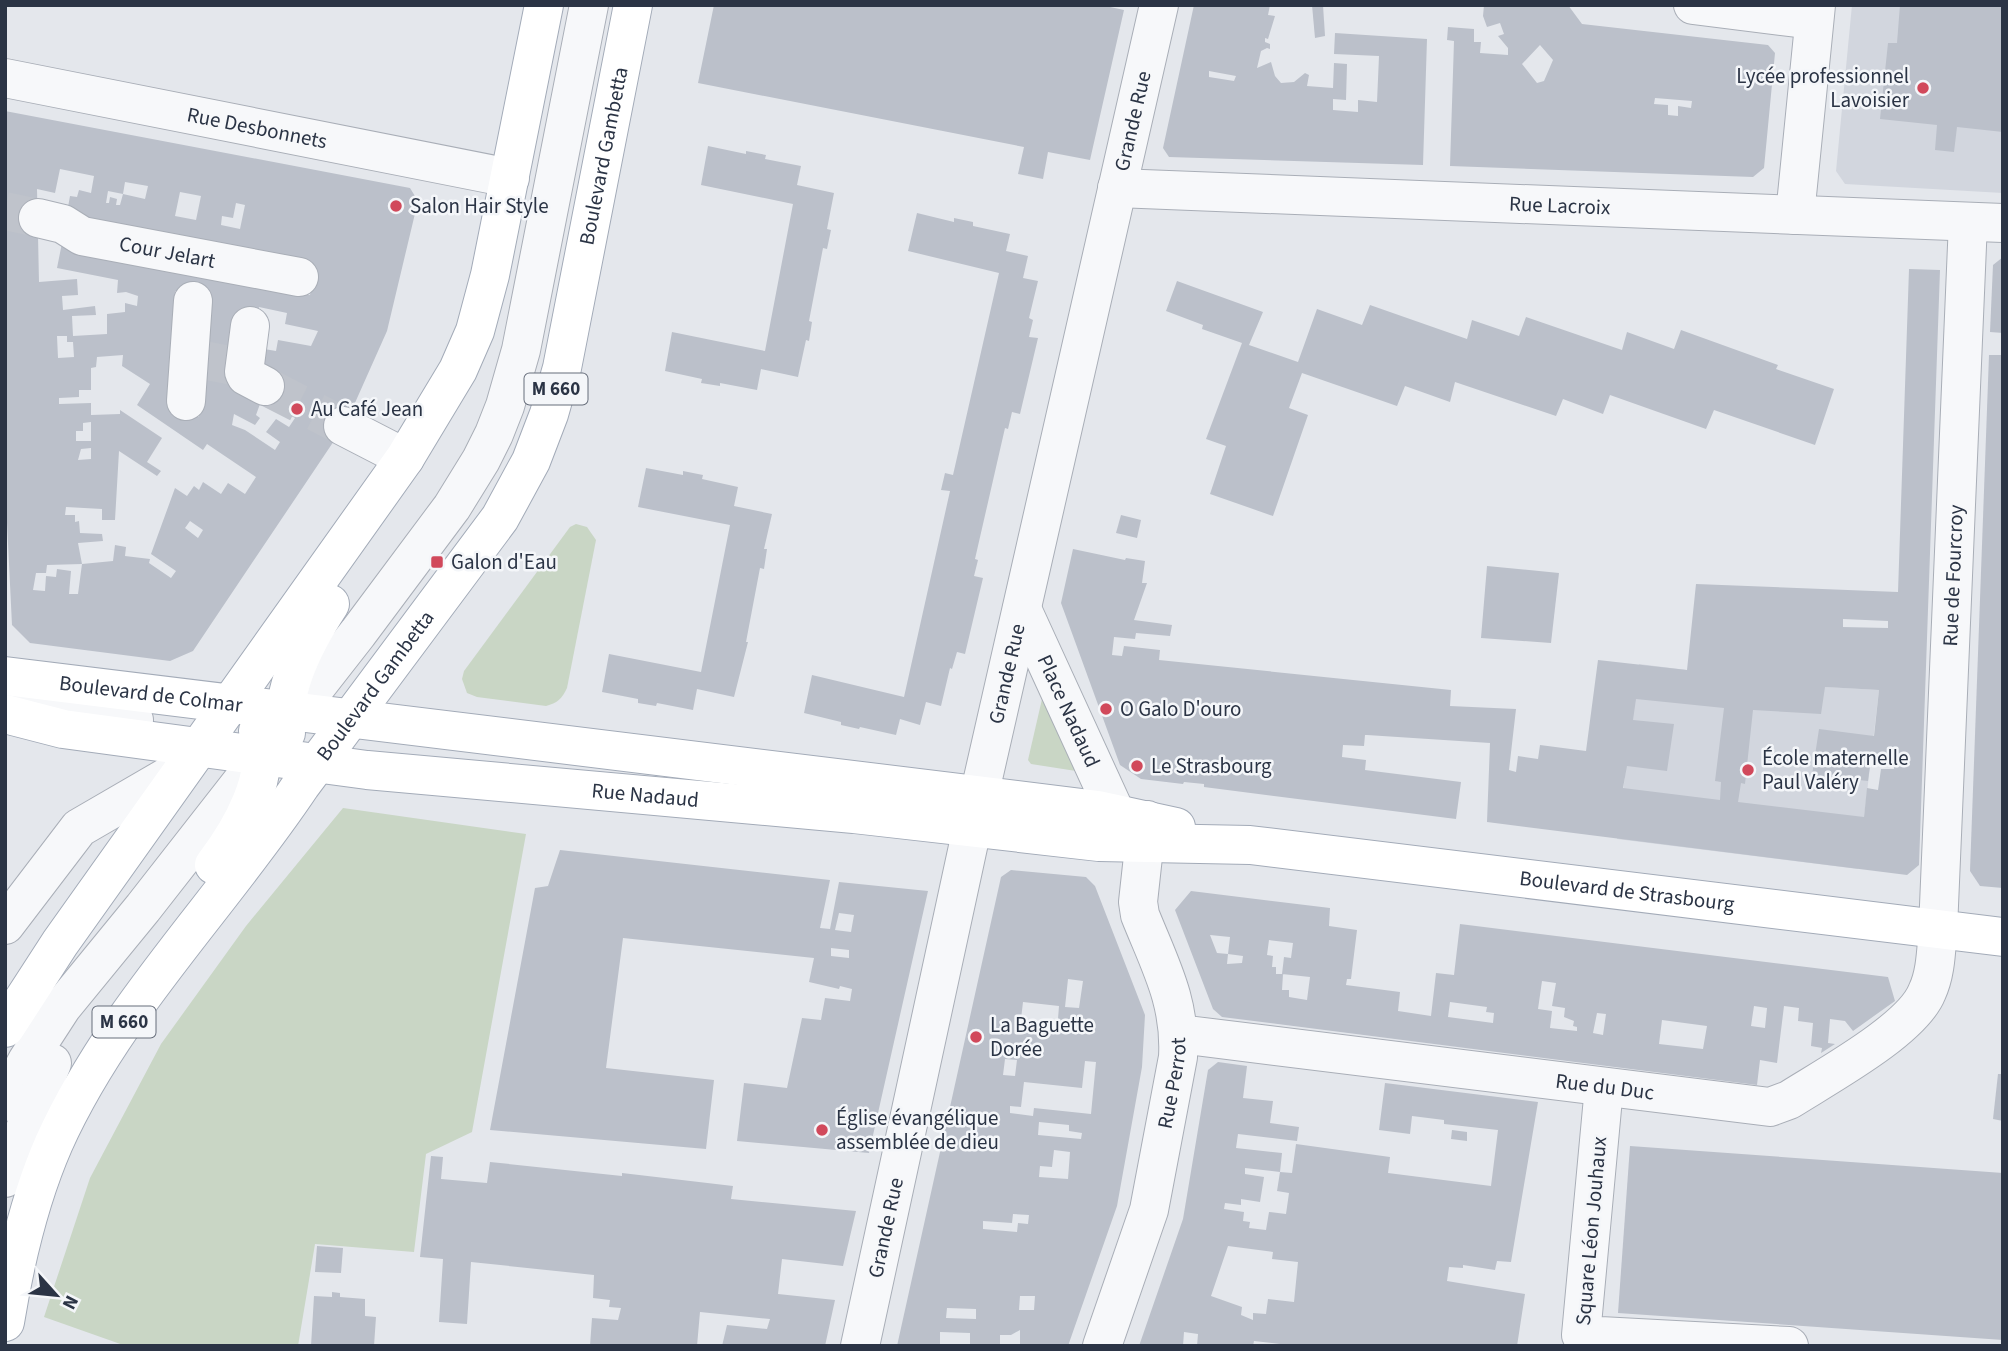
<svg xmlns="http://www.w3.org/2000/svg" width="2008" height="1351" viewBox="0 0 2008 1351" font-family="'Source Sans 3',sans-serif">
  <rect width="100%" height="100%" fill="#e4e7ec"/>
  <g fill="#d2d6de">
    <path d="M1852 5H2003V193L1845 184 1836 171Z"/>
    <path d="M1639 664 1687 670 1686 679 1879 690 1858 869 1617 839Z"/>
  </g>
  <g fill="#c9d6c5">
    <path d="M576 524 587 527 596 540 567 688C562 699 557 703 546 706L477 697 467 693 462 679 464 671 570 527Z"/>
    <path d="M1045 686 1076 771 1031 764 1028 760Z"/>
    <path d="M343 808 526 834 472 1132 426 1154 414 1252 315 1244 298 1346H126L44 1317 90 1178 161 1044 246 926Z"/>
  </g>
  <g fill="#bbc0ca" fill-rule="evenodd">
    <path d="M714 5H1101L1124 10 1090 160 1048 152 1043 179 1018 174 1024 147 698 83Z"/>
    <path d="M1194 5H1270L1268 15 1275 16 1268 39 1265 38V42L1270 44V49L1267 48 1261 51 1257 68 1271 62 1275 76 1281 83 1294 82 1305 73 1309 75 1307 86 1333 88 1334 63 1347 64 1346 100 1333 99V110L1358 112V100L1377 102 1379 56 1334 54 1335 33 1427 39 1423 165 1169 157 1163 148ZM1209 71 1236 76 1234 81 1209 77Z"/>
    <path d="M1312 5H1323L1325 36 1315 38Z"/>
    <path d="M1484 5H1568L1582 24 1768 45 1775 53 1764 168 1753 177 1450 166 1454 41 1447 40 1448 27 1474 29V42H1481L1480 53 1508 55V48L1498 36 1504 34 1500 23 1487 27 1483 16ZM1540 45 1553 60 1544 81 1537 83 1522 64ZM1655 98 1692 101 1691 108 1678 106V116L1668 115V105L1654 104Z"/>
    <path d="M1900 5H2003V132L1957 127 1954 152 1935 150 1937 125 1880 119 1888 43H1897Z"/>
    <path d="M5 111 410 188 418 201 387 331 346 423 193 651 170 661 30 643 12 625 5 482ZM60 169 94 176 91 193 79 190 77 197 70 196 68 207 63 206 61 216 315 266 310 295 66 248 67 244 62 243 57 268 118 280 117 293 126 292 138 296 137 306 125 303V312L107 314V334L73 336 72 316 96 315 95 306 63 310 62 296 78 295 77 279 39 282 37 189 55 193ZM125 182 148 186 145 199 123 194 120 205H116L117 199 110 197 109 203H106L108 191 123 194ZM180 192 201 196 196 220 175 216ZM236 203 245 205 240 229 221 225 222 216 233 218ZM175 291 208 297 199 417 170 397ZM259 307 287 313 285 324 318 331 311 346 278 340 276 351 253 347 249 374 266 383 259 400 295 418 289 427 276 419 266 432 280 442 275 450 245 430 232 425 234 414 255 425 260 418 256 415 260 404 250 400 256 385 245 380 238 371 243 323 256 325ZM57 336H67V342H73L74 357 58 358ZM123 355 122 366 150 384 137 405 203 450 207 444 256 477 245 494 228 483 221 494 203 482 199 490 194 486 187 496 175 488 151 554 176 571 171 578 149 563 150 559 125 556 126 547 115 545 113 561 82 564 78 594H69L71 571 57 569 56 577 46 576 45 591 33 590 36 573H46L47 565 82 564 78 543 103 541 102 534 80 533 79 521 75 522V515H65L66 507 102 509V520H115L119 451 157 476 161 471 147 462 162 438 120 410V414L91 415V403L59 404V398L79 397V390H91V368L96 367 97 357ZM91 422V441H76V431H83V423ZM91 448V459L78 460 81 449ZM190 521 203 530 198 538 185 528Z"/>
    <path d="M708 146 746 154V151L766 155 765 159 801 166 797 185 834 193 827 229 831 230 827 249 823 248 809 321 812 322 809 341 806 340 798 377 761 369 757 390 720 383V386L701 383 702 379 665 371 672 332 765 351 793 204 701 185Z"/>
    <path d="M917 213 954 222V218L973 222V226L1010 234 1006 251 1028 256 1023 278 1038 281 1029 318 1033 320 1029 337 1038 338 1020 414 1012 412 1008 429 1005 428 975 559 978 560 974 576 983 578 965 654 957 652 952 669 950 668 941 706 926 702 920 725 900 719 896 735 860 727 859 729 841 725V722L804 713 812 675 904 697 950 491 941 490 945 473 953 475 999 273 908 251Z"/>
    <path d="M2003 257V333L1990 332 1993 265Z"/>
    <path d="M1909 269 1940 270 1919 865 1907 875 1487 822 1490 743 1367 735H1365L1364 746 1343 745 1342 757 1366 760 1365 770 1461 782 1456 819 1204 787V784L1184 782 1183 784 1141 779 1120 765 1061 603 1073 549 1125 560 1126 558 1145 561 1142 583H1147L1134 620 1172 625 1170 636 1136 633 1135 639 1114 637 1112 655 1122 656 1124 646 1160 650 1159 660 1451 690 1450 706 1516 709 1509 770 1516 772 1518 756 1538 759 1540 745 1586 751 1598 660 1687 670 1696 584 1898 592ZM1843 619 1888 621V628L1843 627ZM1825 687 1879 690 1874 736 1819 729 1812 775 1868 781 1871 758 1895 759 1894 769H1881L1878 790 1867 788 1864 817 1738 802 1741 783 1745 784 1753 710 1821 714ZM1636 699 1724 708 1715 781 1721 782 1720 800 1623 788 1627 766 1667 771 1674 724 1633 720Z"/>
    <path d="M1177 281 1263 312 1249 345 1298 362 1317 309 1362 325 1370 305 1467 339 1472 320 1519 336 1526 317 1622 350 1627 332 1674 349 1681 330 1778 365 1776 369 1834 389 1815 445 1714 410 1706 429 1610 395 1603 414 1563 399 1556 416 1455 382 1450 402 1405 386 1397 406 1302 373 1289 408 1308 415 1273 516 1210 494 1226 446 1206 439 1242 343 1202 329 1203 325 1166 311Z"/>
    <path d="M1989 355H2003V888L1980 886 1970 871Z"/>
    <path d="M646 468 683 475V471L703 475 702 479 738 487 734 506 772 514 764 549H767L764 569 760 568 746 642H748L734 697 697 689 693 710 657 703 656 706 638 703V699L602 692 609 654 701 672 730 525 638 507Z"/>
    <path d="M1121 515 1141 520 1137 538 1116 533Z"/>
    <path d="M1487 566 1559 573 1551 643 1481 638Z"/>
    <path d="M560 850 830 880 820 928 830 929 839 882 928 891 869 1153 737 1141 744 1083 787 1088 802 1018 821 1020 825 998 850 1001 852 989 840 986 839 989 809 982 814 958 623 938 606 1068 714 1080 706 1149 490 1130 535 888 548 886ZM839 913 854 915 851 932 835 930ZM831 948 849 950V958L831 956Z"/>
    <path d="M1011 870 1086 877 1095 886 1145 1015 1142 1067 1117 1206 1068 1346H1020V1330L1011 1335H1000V1346H970V1333L940 1332V1346H897L1001 877ZM1068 979 1083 981 1079 1008 1065 1007ZM1023 1002 1059 1006 1057 1032 1020 1028ZM1005 1059 1017 1060 1015 1076 1003 1075ZM1085 1061 1096 1062 1091 1114 1034 1108 1033 1116 1010 1113V1106L1021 1107 1024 1082 1082 1088ZM1039 1122 1069 1125V1131L1082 1133 1081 1139 1038 1135ZM1054 1150 1070 1152 1068 1179 1039 1177 1040 1166 1052 1167ZM1013 1214 1029 1215 1028 1224 1018 1223 1017 1232 983 1229V1221L1012 1223ZM1020 1296H1035L1034 1310H1019ZM947 1308 976 1309V1319L946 1318Z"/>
    <path d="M1191 891 1330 908 1329 926 1357 930 1351 979H1347L1346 985 1400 992 1398 1011 1431 1016 1436 973 1454 975 1460 924 1888 977 1895 1001 1853 1031 1845 1021 1830 1019 1828 1043 1835 1044 1821 1053 1822 1048 1811 1046 1813 1023 1798 1021 1799 1008 1784 1006 1777 1063 1760 1060 1757 1085 1222 1017 1213 1009 1175 910ZM1210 935 1230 937 1228 954 1243 956 1242 963 1227 964 1228 954 1217 953ZM1269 940 1293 943 1291 958 1284 957 1282 974 1310 977 1307 1000 1289 997V990H1282L1283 974H1276V967H1272L1273 956 1267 955ZM1542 981 1556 983 1552 1006 1565 1008 1564 1017 1574 1021 1573 1026 1577 1027V1031L1550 1028 1552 1011 1538 1009ZM1450 1002 1487 1007 1486 1012 1494 1013 1493 1023 1448 1017ZM1754 1006 1767 1008 1765 1028 1751 1026ZM1597 1013 1606 1014 1603 1035 1593 1033ZM1662 1020 1707 1026 1703 1049 1659 1044Z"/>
    <path d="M1218 1062 1247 1066 1243 1098 1273 1101 1270 1123 1299 1127 1297 1141 1238 1134 1236 1148 1282 1153 1280 1172 1245 1168V1174L1264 1177 1260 1202 1241 1199V1205L1225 1203 1224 1209 1244 1212 1243 1221 1250 1222 1249 1228 1266 1230 1269 1212 1286 1214 1289 1193 1277 1191 1280 1172 1292 1173 1296 1144 1390 1157 1388 1173 1491 1186 1498 1130 1444 1124V1120L1412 1116 1410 1134 1379 1130 1385 1083 1538 1102 1511 1262 1497 1261 1495 1270 1463 1265V1268L1449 1267 1447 1281 1525 1294 1517 1346H1279L1280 1344 1254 1341 1253 1346H1197L1198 1334 1184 1332 1183 1346H1139L1183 1219 1208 1070ZM1228 1246 1273 1252 1272 1259 1298 1262 1294 1302 1268 1299 1266 1314 1253 1313V1320L1241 1315 1242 1307 1211 1296Z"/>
    <path d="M1998 1074H2003V1121L1993 1119Z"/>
    <path d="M1452 1130 1467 1132V1141L1451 1139Z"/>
    <path d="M1630 1146 2003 1173V1340L1618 1313Z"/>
    <path d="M431 1156 443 1157 441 1179 487 1183 490 1162 622 1176V1173L733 1186 731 1199 856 1211 843 1266 782 1259 778 1294 835 1300 825 1346H722L727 1325 767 1329 770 1319 700 1312 697 1346H590L592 1318 618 1320 621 1308 609 1307 610 1300 593 1298 594 1275 471 1262 467 1324 439 1322 443 1259 420 1257Z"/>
    <path d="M317 1246 343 1248 341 1273 315 1272Z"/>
    <path d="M332 1292 340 1293V1297L365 1299V1316L376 1317 374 1346H311L314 1296 332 1297Z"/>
  </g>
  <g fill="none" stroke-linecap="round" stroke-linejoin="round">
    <g stroke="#bfc3cb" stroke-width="38" stroke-dasharray="38 19" stroke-linecap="butt">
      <path d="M5 211 38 218"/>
      <path d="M203 360 239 367"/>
      <path d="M265 386 343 426"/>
    </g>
    <g stroke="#a9aeb7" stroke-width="40">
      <g id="minor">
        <path d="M1693 5 1814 20"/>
        <path id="s1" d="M5 78 510 178"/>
        <path id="s2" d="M1117 188 2003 223"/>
        <path d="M1795 215 1816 5"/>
        <path id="s3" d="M38 218 63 224 82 236 299 277"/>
        <path d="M250 326 244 372 246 376 265 386"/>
        <path d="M186 401 193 301"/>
        <path d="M343 426 405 458"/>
        <path id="s4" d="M1022 609 1116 814"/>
        <path d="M14 698 48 707 134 720"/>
        <path d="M5 925 79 828 184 767"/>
        <path id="s5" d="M1179 1034 1770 1107 1789 1100C1825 1077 1912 1030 1927 992 1936 973 1936 950 1938 929L1968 222"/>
        <path d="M1604 1087 1581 1335 1789 1346"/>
        <path d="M5 1102 27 1061 62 1007 143 908 358 633 452 507 481 460 494 434 505 406 521 350 589 5"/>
        <path d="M5 1178 52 1063"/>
        <path id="s6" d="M860 1346 979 796 1159 5"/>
        <path id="s7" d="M1102 1346 1149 1210 1178 1057C1181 1002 1160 965 1140 915L1138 902 1147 820"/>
      </g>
    </g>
    <g stroke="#a3abb8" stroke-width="40">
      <g id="major">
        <path id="s8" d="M5 676 1098 810 1176 827"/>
        <path id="s9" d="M5 714 63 729 367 770 854 814 1099 842 1250 845 2003 937"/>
        <path d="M286 733C280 690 307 639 330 604"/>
        <path d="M214 865C240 831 273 775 258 731"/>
        <path d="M5 1028 60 943 405 458 458 370 475 331 490 275 544 5"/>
        <path id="s10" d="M5 1322C15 1261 29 1200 54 1143 114 1010 221 905 301 785L500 518 531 461 549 414 562 368 633 5"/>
      </g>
    </g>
    <use href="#minor" stroke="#f7f8fa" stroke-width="38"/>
    <use href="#major" stroke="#fff" stroke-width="38"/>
  </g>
  <g fill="#d1495b" stroke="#f4f6f9" stroke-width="2.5">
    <circle cx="1923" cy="88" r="7"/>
    <circle cx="396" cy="206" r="7"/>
    <circle cx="297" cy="409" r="7"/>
    <rect x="430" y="555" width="14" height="14" rx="3.5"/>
    <circle cx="1106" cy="709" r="7"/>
    <circle cx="1137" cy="766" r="7"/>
    <circle cx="1748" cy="770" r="7"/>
    <circle cx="976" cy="1037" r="7"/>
    <circle cx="822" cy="1130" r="7"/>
  </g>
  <g text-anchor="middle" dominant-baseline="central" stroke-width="5" stroke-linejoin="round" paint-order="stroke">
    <g fill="#f4f6f9" stroke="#676e7b" stroke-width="2">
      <rect x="524.5" y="373.5" width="63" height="31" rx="5"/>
      <rect x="92.5" y="1006.5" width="63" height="31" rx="5"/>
    </g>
    <g font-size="19" font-weight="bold" fill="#2b3445">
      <text x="556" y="389">M 660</text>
      <text x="124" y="1022">M 660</text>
    </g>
    <g font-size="21" fill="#2b3445" stroke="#f4f6f9" text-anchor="start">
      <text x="1909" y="76" text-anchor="end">Lycée professionnel<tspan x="1909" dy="24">Lavoisier</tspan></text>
      <text x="410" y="206">Salon Hair Style</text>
      <text x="311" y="409">Au Café Jean</text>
      <text x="451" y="562">Galon d'Eau</text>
      <text x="1120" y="709">O Galo D'ouro</text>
      <text x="1762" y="758">École maternelle<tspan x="1762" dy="24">Paul Valéry</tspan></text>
      <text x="1151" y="766">Le Strasbourg</text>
      <text x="990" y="1025">La Baguette<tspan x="990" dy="24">Dorée</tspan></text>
      <text x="836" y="1118">Église évangélique<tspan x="836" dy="24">assemblée de dieu</tspan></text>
    </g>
    <g font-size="21" fill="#2b3445" stroke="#f4f6f9">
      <text stroke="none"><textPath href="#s6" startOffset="1255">Grande Rue</textPath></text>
      <text stroke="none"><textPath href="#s1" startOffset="257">Rue Desbonnets</textPath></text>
      <text stroke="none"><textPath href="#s10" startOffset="1334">Boulevard Gambetta</textPath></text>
      <text stroke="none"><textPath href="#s2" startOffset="443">Rue Lacroix</textPath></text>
      <text stroke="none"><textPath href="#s3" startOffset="135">Cour Jelart</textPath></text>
      <text stroke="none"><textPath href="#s5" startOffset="1211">Rue de Fourcroy</textPath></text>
      <text stroke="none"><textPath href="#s6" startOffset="688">Grande Rue</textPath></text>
      <text stroke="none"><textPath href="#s10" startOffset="746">Boulevard Gambetta</textPath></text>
      <text stroke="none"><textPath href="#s8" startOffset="147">Boulevard de Colmar</textPath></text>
      <text stroke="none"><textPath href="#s4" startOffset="112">Place Nadaud</textPath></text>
      <text stroke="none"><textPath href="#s9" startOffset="646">Rue Nadaud</textPath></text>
      <text stroke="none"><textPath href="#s9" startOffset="1633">Boulevard de Strasbourg</textPath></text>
      <text stroke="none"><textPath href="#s7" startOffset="273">Rue Perrot</textPath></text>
      <text stroke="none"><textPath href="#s5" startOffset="429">Rue du Duc</textPath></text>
      <text stroke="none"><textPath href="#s6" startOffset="121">Grande Rue</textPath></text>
      <text transform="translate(1591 1231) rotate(-85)">Square Léon Jouhaux</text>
    </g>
  </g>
  <rect width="2008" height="1351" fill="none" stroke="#2b3445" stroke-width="14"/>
  <g transform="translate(56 1295) rotate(117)" stroke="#f4f6f9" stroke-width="5" paint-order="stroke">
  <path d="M0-5L12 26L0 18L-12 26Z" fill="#2b3445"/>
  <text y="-10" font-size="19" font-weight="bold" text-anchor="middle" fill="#2b3445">N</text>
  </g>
</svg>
